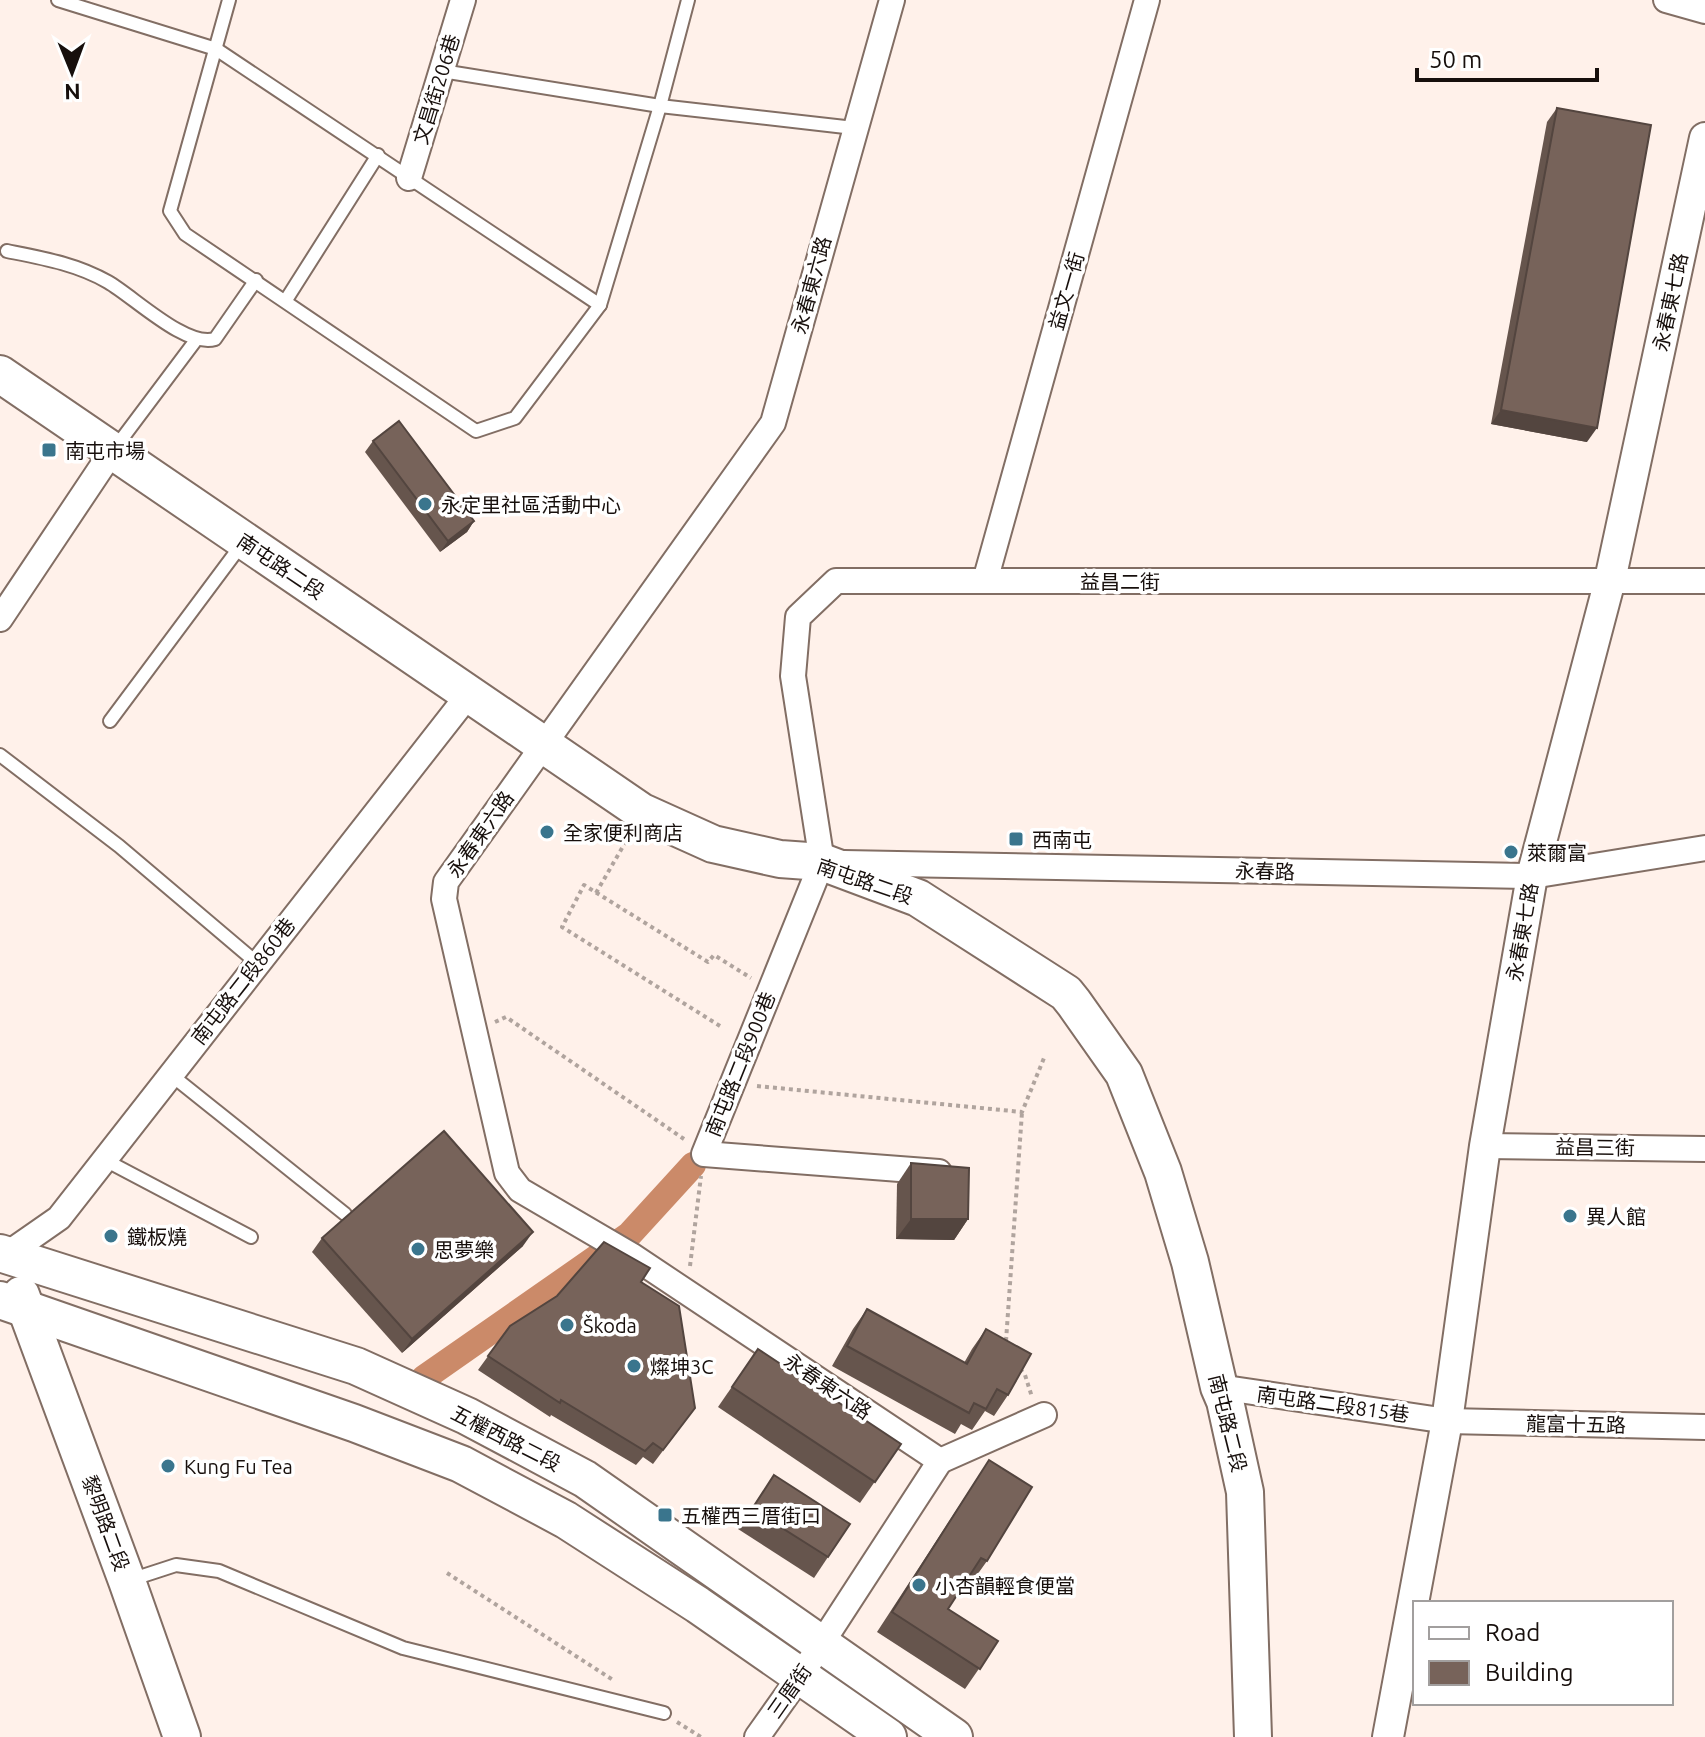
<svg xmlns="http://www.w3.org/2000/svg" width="1705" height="1737" viewBox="0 0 1705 1737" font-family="Ubuntu,'Noto Sans TC',sans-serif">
  <rect width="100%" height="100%" fill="#fff1ea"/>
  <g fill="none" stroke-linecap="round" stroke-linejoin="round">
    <path stroke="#cb8a69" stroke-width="26" d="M424 1378 629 1235 693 1165"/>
    <g stroke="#826e64" stroke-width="16">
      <g id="service">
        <path d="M58 0 216 49 600 305"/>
        <path d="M229 0 170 211 185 234 476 431 515 418 600 305 660 106 688 0"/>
        <path d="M442 71 660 106 854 128"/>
        <path d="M7 251C42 258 77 264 108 282 134 297 186 348 215 339L256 280"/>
        <path d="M286 300 378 155"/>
        <path d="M115 448 196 340"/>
        <path d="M110 721 242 544"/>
        <path d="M0 755 119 846 257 963"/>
        <path d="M170 1074 345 1214"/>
        <path d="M103 1159 251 1237"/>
        <path d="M130 1580 176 1565 219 1571 403 1648 664 1713"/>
      </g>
    </g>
    <g stroke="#826e64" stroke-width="28">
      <g id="minor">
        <path d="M892 0 773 423 446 882 444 899 507 1173 520 1190 631 1255 940 1461"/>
        <path d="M1666 0 1705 11"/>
        <path d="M409 178 463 0"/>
        <path d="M985 581 1147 0"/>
        <path d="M0 619 113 450"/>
        <path d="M822 862 793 676 798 617 836 581H1705"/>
        <path d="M822 862 704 1154 939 1172"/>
        <path d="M844 863 1532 876 1705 848"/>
        <path d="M1485 1146 1705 1149"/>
        <path d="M6 1255 59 1218 469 694"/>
        <path d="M1219 1387 1447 1421 1705 1427"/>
        <path d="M940 1461 1044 1415"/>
        <path d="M757 1737 801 1675 940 1461"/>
      </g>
    </g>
    <g stroke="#826e64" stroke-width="34">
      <path id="tertiary" d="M1388 1737 1447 1421 1485 1146 1532 876 1610 580 1705 138"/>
    </g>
    <g stroke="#826e64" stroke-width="40">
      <g id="secondary">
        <path d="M0 374 642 812 713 844 780 859 822 862 918 898 1066 993 1074 1003 1124 1074 1163 1172 1190 1262 1219 1387 1225 1401 1245 1492 1253 1737"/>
        <path d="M0 1253 356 1366 467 1416 585 1479 954 1737"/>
        <path d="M21 1295 127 1581 182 1737"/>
        <path d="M0 1300 354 1423 461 1464 566 1520 698 1605 888 1737"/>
      </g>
    </g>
    <g stroke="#b0a49e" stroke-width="4" stroke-dasharray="4 4" stroke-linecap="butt">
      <path d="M596 893 629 836"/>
      <path d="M495 1022 506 1017 684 1139"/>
      <path d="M720 1026 562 927 584 885 708 962 714 955 751 978"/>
      <path d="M757 1086 1022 1112 1044 1058"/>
      <path d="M690 1266 701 1176"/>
      <path d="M1006 1341 1022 1112"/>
      <path d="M1020 1369 1025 1375 1032 1397"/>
      <path d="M447 1573 613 1680"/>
      <path d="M677 1722 701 1737"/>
    </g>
    <use href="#service" stroke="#fff" stroke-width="12"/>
    <use href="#minor" stroke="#fff" stroke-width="24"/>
    <use href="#tertiary" stroke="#fff" stroke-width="30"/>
    <use href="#secondary" stroke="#fff" stroke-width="36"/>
  </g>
  <g fill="#66554d">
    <path d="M1557 108 1587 442 1491 424 1547 122Z"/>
    <path d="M373 441 474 521 467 532 440 552 365 452Z"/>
    <path d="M911 1163 968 1219 954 1240 896 1239 897 1184Z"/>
    <path d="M322 1238 523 1246 402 1353 312 1252Z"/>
    <path d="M641 1282 695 1408 653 1464 643 1457 636 1465 551 1415 550 1417 478 1370 510 1326Z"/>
    <path d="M867 1309 964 1363 972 1349 986 1329 1008 1395 994 1416 985 1411 972 1430 961 1424 955 1434 832 1366 853 1329Z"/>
    <path d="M758 1349 901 1444 860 1503 718 1407Z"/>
    <path d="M989 1460 987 1561 972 1582 968 1579 948 1609 998 1641 965 1689 877 1632Z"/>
    <path d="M774 1475 828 1557 814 1578 738 1529Z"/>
  </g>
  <g fill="#53453f">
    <path d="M1501 410 1597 428 1587 442 1491 424Z"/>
    <path d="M474 521 467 532 440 552 448 541Z"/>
    <path d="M911 1219H968L954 1240 896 1239Z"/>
    <path d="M533 1232 523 1246 402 1353 412 1339Z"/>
  </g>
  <g fill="#77635a" stroke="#53453f" stroke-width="2">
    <path d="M1557 108 1651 125 1597 428 1501 410Z"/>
    <path d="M399 421 474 521 448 541 373 441Z"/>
    <path d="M444 1131 533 1232 412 1339 322 1238Z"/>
    <path d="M911 1163 969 1168 968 1219H911Z"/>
    <path d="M604 1242 650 1268 641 1282 679 1306 695 1408 663 1450 653 1443 645 1451 561 1400 560 1403 488 1356 510 1326 557 1296Z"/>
    <path d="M867 1309 967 1364 986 1329 1031 1354 1008 1395 997 1389 986 1409 974 1403 969 1413 847 1346Z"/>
    <path d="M758 1349 901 1444 875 1482 732 1387Z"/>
    <path d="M989 1460 1032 1487 987 1561 981 1558 948 1609 998 1641 980 1669 892 1612Z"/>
    <path d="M774 1475 850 1524 828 1557 752 1509Z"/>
  </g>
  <g fill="#3a758d" stroke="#fff" stroke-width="3">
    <rect x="41" y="442" width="16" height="16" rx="4"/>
    <circle cx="425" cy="504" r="8"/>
    <circle cx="547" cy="832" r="8"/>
    <rect x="1008" y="831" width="16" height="16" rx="4"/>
    <circle cx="1511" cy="852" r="8"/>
    <circle cx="1570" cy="1216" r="8"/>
    <circle cx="111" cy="1236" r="8"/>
    <circle cx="418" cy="1249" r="8"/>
    <circle cx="567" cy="1325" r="8"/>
    <circle cx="634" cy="1366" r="8"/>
    <circle cx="168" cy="1466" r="8"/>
    <rect x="657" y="1507" width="16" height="16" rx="4"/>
    <circle cx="919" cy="1585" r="8"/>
  </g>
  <g text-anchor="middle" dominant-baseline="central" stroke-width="7" stroke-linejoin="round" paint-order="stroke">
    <g font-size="20" fill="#170f0c" stroke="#fff">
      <text transform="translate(436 89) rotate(-73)">文昌街206巷</text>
      <text transform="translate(811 285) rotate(-75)">永春東六路</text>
      <text transform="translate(1066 291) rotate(-74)">益文一街</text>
      <text transform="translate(1670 302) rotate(-78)">永春東七路</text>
      <text transform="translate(281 566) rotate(34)">南屯路二段</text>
      <text x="1120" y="581">益昌二街</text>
      <text transform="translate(480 834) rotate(-55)">永春東六路</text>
      <text transform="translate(1265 871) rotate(1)">永春路</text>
      <text transform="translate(865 881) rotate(19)">南屯路二段</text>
      <text transform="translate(1522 932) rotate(-80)">永春東七路</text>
      <text transform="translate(243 981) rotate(-52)">南屯路二段860巷</text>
      <text transform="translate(740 1064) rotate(-68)">南屯路二段900巷</text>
      <text transform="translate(1595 1147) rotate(1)">益昌三街</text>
      <text transform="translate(828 1386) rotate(34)">永春東六路</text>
      <text transform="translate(1333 1404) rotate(8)">南屯路二段815巷</text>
      <text transform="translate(1228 1423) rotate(76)">南屯路二段</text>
      <text transform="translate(1576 1424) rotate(1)">龍富十五路</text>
      <text transform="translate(506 1438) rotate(27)">五權西路二段</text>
      <text transform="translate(106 1523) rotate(70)">黎明路二段</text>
      <text transform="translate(789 1691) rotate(-55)">三厝街</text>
    </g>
    <g font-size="20" fill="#170f0c" stroke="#fff" text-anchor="start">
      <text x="65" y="450">南屯市場</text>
      <text x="441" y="504">永定里社區活動中心</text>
      <text x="563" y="832">全家便利商店</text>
      <text x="1032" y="839">西南屯</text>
      <text x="1527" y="852">萊爾富</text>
      <text x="1586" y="1216">異人館</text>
      <text x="127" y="1236">鐵板燒</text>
      <text x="434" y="1249">思夢樂</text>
      <text x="583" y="1325">Škoda</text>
      <text x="650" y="1366">燦坤3C</text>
      <text x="184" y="1466">Kung Fu Tea</text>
      <text x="681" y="1515">五權西三厝街口</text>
      <text x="935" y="1585">小杏韻輕食便當</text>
    </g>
  </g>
  <rect x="1413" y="1601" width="260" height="104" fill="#ffffff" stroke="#a29f9e" stroke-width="2"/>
  <rect x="1429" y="1627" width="40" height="12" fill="#ffffff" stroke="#a29f9e" stroke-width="2"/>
  <text x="1485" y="1641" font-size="24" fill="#170f0c">Road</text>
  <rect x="1429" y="1661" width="40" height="24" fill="#77635a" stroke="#a29f9e" stroke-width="2"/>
  <text x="1485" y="1681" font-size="24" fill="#170f0c">Building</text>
  <g transform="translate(72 72) rotate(179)" stroke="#ffffff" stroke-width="6" paint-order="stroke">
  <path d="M0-6L14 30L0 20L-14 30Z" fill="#170f0c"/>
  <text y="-12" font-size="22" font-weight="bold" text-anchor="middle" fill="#170f0c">N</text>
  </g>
  <path d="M1417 68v12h180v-12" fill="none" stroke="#170f0c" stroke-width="4"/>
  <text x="1429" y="68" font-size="24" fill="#170f0c" stroke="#ffffff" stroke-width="6" paint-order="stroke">50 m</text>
</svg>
